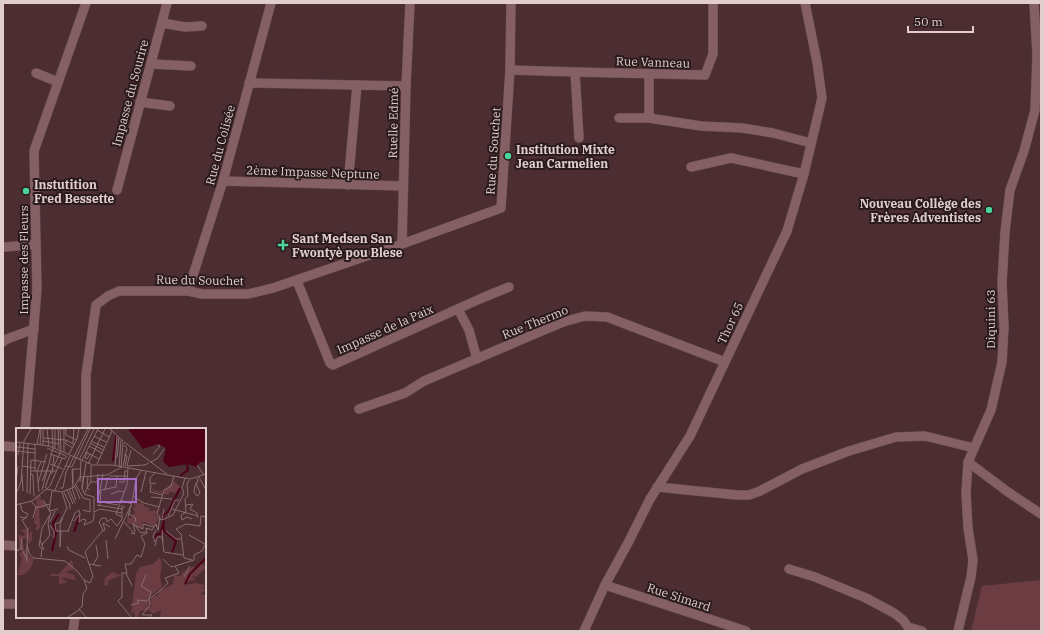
<svg xmlns="http://www.w3.org/2000/svg" width="1044" height="634" viewBox="0 0 1044 634" font-family="'IBM Plex Serif',serif">
  <rect width="100%" height="100%" fill="#4c2d31"/>
  <path fill="#6b3c42" d="M1041 580V631H971L982 586Z"/>
  <g fill="none" stroke-linecap="round" stroke-linejoin="round">
    <g stroke="#664b4f" stroke-width="10">
      <g id="minor">
        <path d="M162 23 185 27 202 26"/>
        <path d="M151 64 191 66"/>
        <path d="M510 70 575 72 579 138"/>
        <path d="M575 72 705 75 713 54V3"/>
        <path d="M36 73 58 82"/>
        <path d="M249 83 406 86"/>
        <path d="M140 102 170 106"/>
        <path d="M619 118H649L701 126 742 128 773 133 811 143"/>
        <path d="M649 118V74"/>
        <path d="M691 167 731 158 804 174"/>
        <path d="M223 181 403 186"/>
        <path d="M348 185 357 85"/>
        <path d="M117 190 167 3"/>
        <path d="M402 244 406 86 410 3"/>
        <path d="M6 247 36 244"/>
        <path d="M297 281 330 363 333 365 482 298 509 287"/>
        <path d="M188 291 223 181 271 3"/>
        <path d="M458 309 469 330 477 359"/>
        <path d="M3 342 7 339 34 329"/>
        <path d="M359 409 405 393 424 381 563 322 585 316 607 317 725 362"/>
        <path d="M25 429 37 289 34 151 86 3"/>
        <path d="M86 429V375L96 305 108 296 119 291H188L202 294H248L273 288 402 244 501 208 510 70 511 3"/>
        <path d="M3 446 17 447"/>
        <path d="M968 462 1008 492 1041 514"/>
        <path d="M657 487 737 495H749L760 491 802 469 849 451 896 437 925 436 974 448"/>
        <path d="M3 545 17 546"/>
        <path d="M789 569 815 577 866 598 894 613 903 620 908 627 922 631"/>
        <path d="M605 585 746 631"/>
        <path d="M3 604H17"/>
        <path d="M73 631 75 617"/>
        <path d="M584 631 605 585 628 543 650 499 690 436 787 231 804 174 822 98 817 62 805 3"/>
        <path d="M958 631 971 577 973 560 968 528 966 493 968 462 991 410 1002 362 1004 327 1002 283 1005 232 1010 190 1024 151 1035 110 1037 55 1034 3"/>
      </g>
    </g>
    <use href="#minor" stroke="#846064" stroke-width="9"/>
  </g>
  <g fill="#4cd49b" stroke="#291a1c" stroke-width="1.5">
    <circle cx="508" cy="156" r="4"/>
    <circle cx="26" cy="191" r="4"/>
    <circle cx="989" cy="210" r="4"/>
    <path d="M281 239h4v4h4v4h-4v4h-4v-4h-4v-4h4z"/>
  </g>
  <g text-anchor="middle" dominant-baseline="central" stroke-width="4" stroke-linejoin="round" paint-order="stroke">
    <g font-size="12" fill="#e1ccce" stroke="#291a1c">
      <text transform="translate(653 62) rotate(2)">Rue Vanneau</text>
      <text transform="translate(130 93) rotate(-75)">Impasse du Sourire</text>
      <text transform="translate(393 123) rotate(-89)">Ruelle Edmé</text>
      <text transform="translate(220 145) rotate(-75)">Rue du Colisée</text>
      <text transform="translate(493 151) rotate(-86)">Rue du Souchet</text>
      <text transform="translate(313 172) rotate(2)">2ème Impasse Neptune</text>
      <text transform="translate(23 260) rotate(-90)">Impasse des Fleurs</text>
      <text transform="translate(200 280) rotate(1)">Rue du Souchet</text>
      <text transform="translate(990 319) rotate(-90)">Diquini 63</text>
      <text transform="translate(535 322) rotate(-22)">Rue Thermo</text>
      <text transform="translate(730 323) rotate(-65)">Thor 65</text>
      <text transform="translate(385 329) rotate(-24)">Impasse de la Paix</text>
      <text transform="translate(679 597) rotate(18)">Rue Simard</text>
    </g>
    <g font-size="12" font-weight="bold" fill="#e1ccce" stroke="#291a1c" text-anchor="start">
      <text x="516" y="149">Institution Mixte<tspan x="516" dy="14">Jean Carmelien</tspan></text>
      <text x="34" y="184">Instutition<tspan x="34" dy="14">Fred Bessette</tspan></text>
      <text x="981" y="203" text-anchor="end">Nouveau Collège des<tspan x="981" dy="14">Frères Adventistes</tspan></text>
      <text x="292" y="238">Sant Medsen San<tspan x="292" dy="14">Fwontyè pou Blese</tspan></text>
    </g>
  </g>
  <g transform="translate(16 428)">
    <rect width="190" height="190" fill="#4c2d31"/>
    <path d="M158 53 164 59 159 65 153 63V67L136 63V58L137 62 147 64ZM23 66 25 69 22 72 25 71 30 77 28 80H23L24 99 22 102H19L21 97 18 96 21 73 18 71ZM121 71 122 76 126 74 128 78 134 80 133 83 141 82 140 87 144 89 138 98 128 94 126 95 127 100 111 95V90H115L119 85 116 78 120 80 117 75ZM14 99 11 107 16 103V112L13 116 12 111 6 110 8 121 4 122 2 107 8 108 9 105 4 103ZM11 120 12 128 18 131 15 140 7 147H1L6 131 3 126ZM144 129 146 137 144 149 146 159 130 171 133 172V177L130 179 136 178 134 175 136 169 142 167 143 163 157 156 158 147 165 148 167 144 178 138 179 141 185 135 190 139 180 149 176 148 180 153 176 152 168 157 180 155 189 157 187 160 190 162 184 166 190 167V189H144L145 182 137 186 133 182 124 183 122 189H119L118 184 115 186 120 146 124 139 137 136ZM55 132 57 135V142L49 144 58 147 60 152 45 149 51 154 43 157V148H35V146H43ZM96 144 105 147 92 153V158L88 157 89 150Z" fill="#6b3c42"/>
    <path d="M112 1H190V33L184 34 180 39 172 36 153 39 147 33 150 20 142 16 127 21Z" fill="#4d0016"/>
    <path fill="none" stroke="#4d0016" stroke-width="2" d="M97 33 100 7M164 48 172 42 171 36M58 104 63 89M139 111 141 106H144L148 94M36 123 40 105 37 95 43 86M156 125 160 113 148 103 147 87 152 84 164 60M169 156 174 146 190 130"/>
    <path fill="none" stroke="#886d70" stroke-width="1" d="M31 1 33 18M36 1 37 19M39 1V21M42 1 43 21M48 1V24M50 1V7L61 12M94 1 107 13M81 2 93 9M78 8 90 14M28 10 50 12 59 17M50 12V16L57 20M27 13 43 16M75 13 88 19M0 14 33 18 77 37H96L174 51 190 46M108 14 151 46M57 15 58 1M74 15 87 22M21 16 24 1M24 17 25 1M27 17V1H50M73 18 86 25M1 19 19 21M31 20 50 28M0 23 19 25M70 24 83 31M71 25 69 30 71 31 74 26M34 26 49 31 51 28M53 26 61 11 63 1M137 26 144 18 142 17M2 27 4 15M108 27 111 28 109 38M101 30 103 10M15 32 30 34M63 32 78 1M66 32 82 1M135 34 142 30 148 21M34 36 47 41M72 36 89 1M81 36 96 3M181 37 188 47M6 38 19 40M38 38 45 23 44 1M49 38 56 39 74 1M99 38 101 8M107 38 111 20 108 17M111 38 129 37 133 35M111 38 115 22M103 39 105 12M105 39 107 14M14 43H40M19 43V16M139 45 134 50V56L140 55M6 46 7 63M14 46 17 47 18 68M36 46 38 27M72 48 71 60 74 62M93 48H111M64 49 91 47 106 39M67 49 66 60 68 65M183 49 190 62M92 51H111M26 53 32 39M0 54 2 38M64 54 65 32M75 54H81L82 46M103 54H108L109 43H111M22 55 31 26M180 55 184 65 181 68 178 64 179 58 180 56V55L181 54H182L181 50M57 56V41M60 57 67 70 75 72M135 57 134 64 147 67M59 59 64 71M29 60 35 43M44 60H47L50 44 72 1M56 60 60 72M57 60 56 41H64M30 61 46 64 58 59 64 49M53 61 59 75M66 61 70 35M26 62 37 20M51 62 57 76M89 62 92 49M36 63 33 83 42 81M23 64 21 43 25 34M38 64 54 28M46 64 51 80 44 94 39 96 40 103H53M48 64 54 77V81M125 64 130 44M11 65 12 15M0 66 5 54 8 13 15 1M14 66 15 32M95 66 103 63 108 64M83 67 87 46M117 68 128 75 143 79M135 69 156 71M27 72 35 85 26 100 24 112 28 122M104 72 116 76M15 73 20 79 17 90M85 74 102 77M0 77 16 73 34 58 46 30M81 77 106 81 109 78M84 77 85 62 100 59 101 48M170 77 177 76 174 81 181 85 182 90M19 80 34 76M156 81 182 88M67 82 74 84V73M114 83 113 86 119 89 120 94M78 84 84 81 106 85M169 85 165 87 166 92 171 89 176 91M170 85 169 71 172 68 171 56 173 52M157 87 168 65 166 60 169 50M152 88 159 72H163M4 89 10 90 12 86 6 83 4 75M106 89 100 86 111 57 112 40M112 89 115 77M144 89 141 86 148 62 155 58 158 48M10 90 6 92 12 102 11 117M143 91 146 92 148 81M146 92 157 87M58 93 64 86 63 94 67 91 70 92 68 97 77 93 78 89V69L68 66 75 53V37M34 94 39 83M108 94 119 106 115 105M34 97 38 103V110M120 98 127 101V96L138 99M160 101 170 96 184 98 185 88 190 89M160 101 165 106 168 130 176 132M146 102 147 114M52 103 59 85 63 82 64 86M87 103 89 102 87 95 94 99M150 103 160 111H165M119 104 117 95 125 105 130 104M173 107 189 116M99 111 116 75 120 50 125 43M24 112 23 118 26 120 25 129M90 112 92 131M139 114 137 108 140 102M26 117 34 107 32 96 34 87M51 118 53 122 69 130M139 118 141 109H146L148 124 167 127M5 119 11 132M44 119V96L47 89M44 119 45 103M0 120 2 123 5 119 6 110M147 131 155 139 158 138M11 134V117L14 127 18 130 49 133 61 143 68 152M73 136 85 138M77 137 82 128 80 117M110 145 116 158M130 147 125 158 135 164 133 171M168 149 174 138M115 177 123 175 121 172 130 173 141 165 152 155 149 150 163 145 159 138 178 132V127L186 123 190 115M126 187 134 177 133 171M126 187H136L134 189M52 189 63 182M70 189 63 181 66 179 67 166 71 160 68 152 74 155 77 148 69 124 87 102 83 94 86 90H90L91 94 95 91 101 98 106 91V77M115 189 102 173 106 169V145H111L109 136H115L121 127 125 129 129 116 125 108 131 105 130 100 136 102 140 96 142 102 144 89"/>
    <path fill="#a46cc5" fill-opacity="0.15" stroke="#a46cc5" stroke-width="2" d="M82 51H120V74H82Z"/>
    <rect width="190" height="190" fill="none" stroke="#e1ccce" stroke-width="2"/>
  </g>
  <rect width="1044" height="634" fill="none" stroke="#e1ccce" stroke-width="8"/>
  <path d="M908 26v6h65v-6" fill="none" stroke="#e1ccce" stroke-width="2"/>
  <text x="914" y="26" font-size="12" fill="#e1ccce" stroke="#291a1c" stroke-width="3" paint-order="stroke">50 m</text>
</svg>
